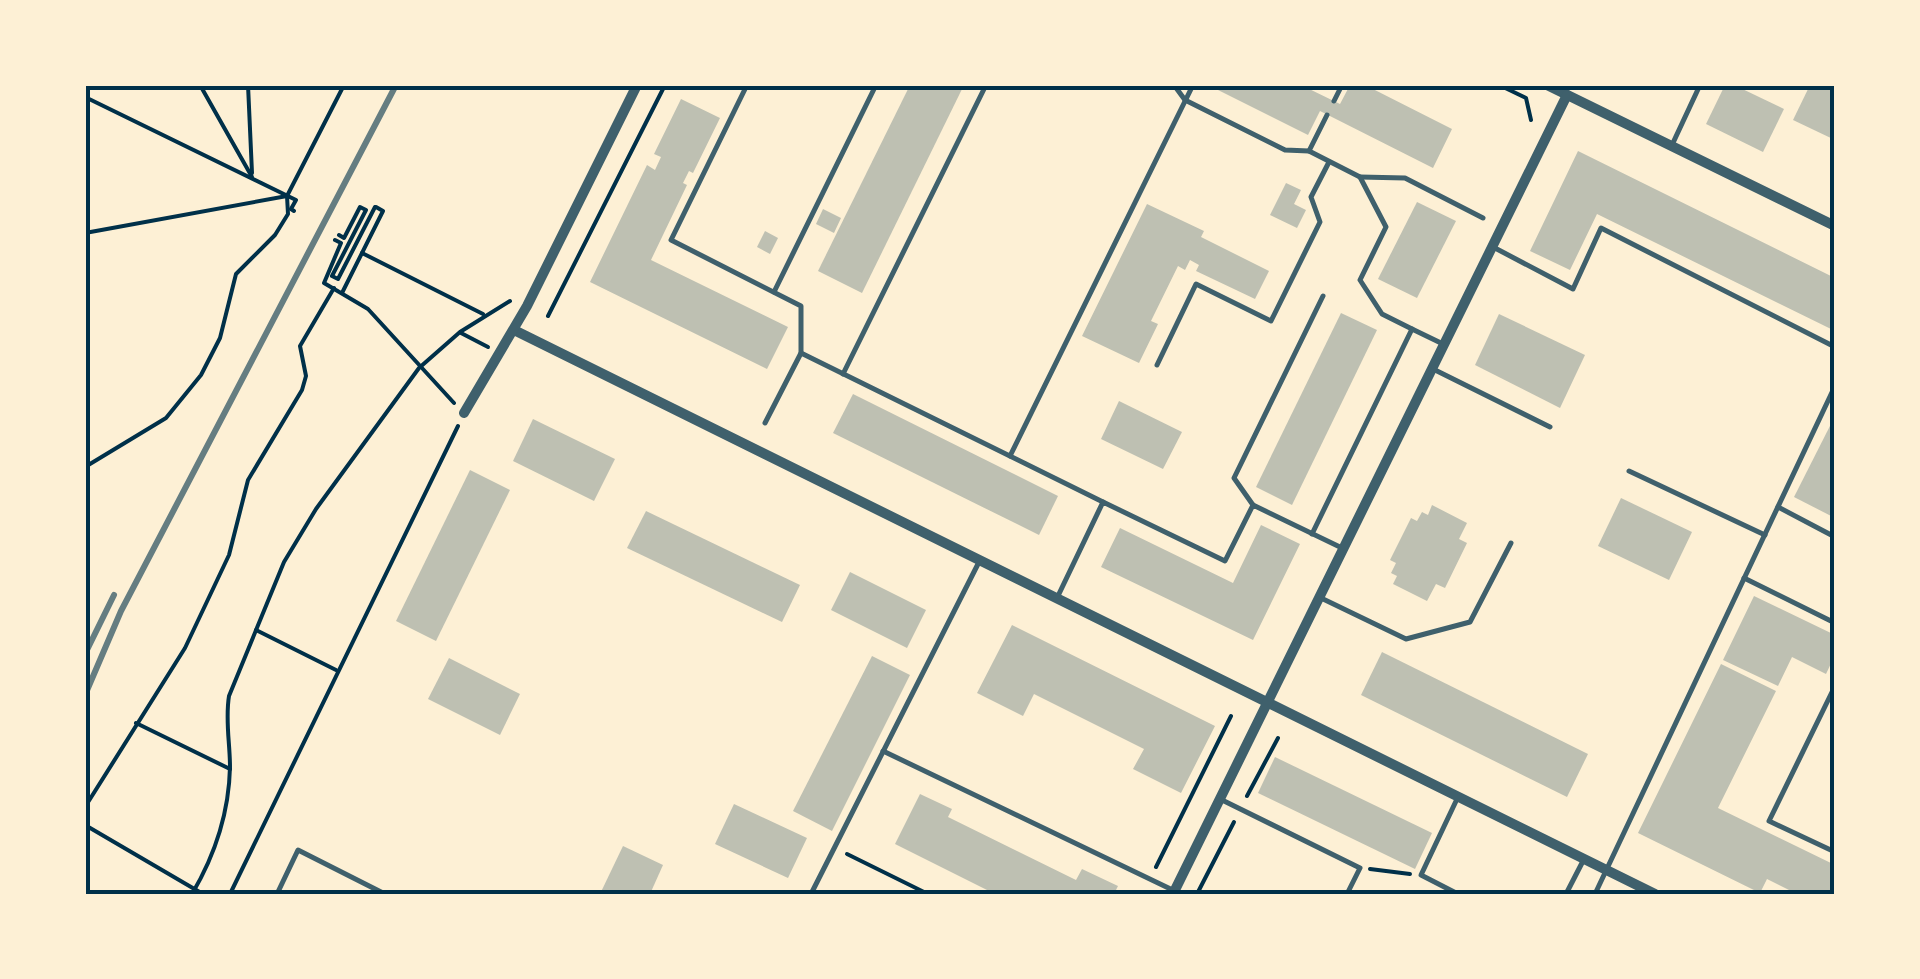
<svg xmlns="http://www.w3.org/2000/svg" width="1920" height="979" viewBox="0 0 1920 979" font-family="'Sofia Sans Condensed',sans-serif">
  <rect width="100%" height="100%" fill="#fdf0d5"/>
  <g fill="#bec0b2">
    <path d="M910 85H964L862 293 818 271Z"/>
    <path d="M1208 85H1301L1340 104 1350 85H1365L1452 129 1433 168 1320 111 1308 135Z"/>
    <path d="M1725 85H1734L1784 109 1763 152 1706 124Z"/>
    <path d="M1810 85H1835V140L1793 120Z"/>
    <path d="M681 99 720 118 693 173 689 171 683 183 687 185 651 260 788 327 767 369 590 282 647 165 655 170 661 157 654 154Z"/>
    <path d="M1578 151 1835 278V320L1831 329 1597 214 1570 270 1530 251Z"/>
    <path d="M1286 183 1301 190 1294 204 1306 210 1297 228 1270 215Z"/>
    <path d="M1417 202 1456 221 1417 298 1378 279Z"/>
    <path d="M1147 204 1204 231 1201 237 1269 271 1255 299 1196 271 1199 265 1190 260 1185 270 1178 266 1151 321 1158 324 1139 363 1082 336Z"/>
    <path d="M823 209 841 218 834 233 816 224Z"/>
    <path d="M765 231 778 238 770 254 757 247Z"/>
    <path d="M1341 313 1377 330 1292 505 1256 487Z"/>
    <path d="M1499 314 1585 355 1560 408 1475 365Z"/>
    <path d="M853 394 1058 496 1039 535 833 433Z"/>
    <path d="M1119 401 1182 432 1163 469 1101 439Z"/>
    <path d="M1835 416V518L1794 497Z"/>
    <path d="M533 419 615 459 594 501 513 461Z"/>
    <path d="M470 470 510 490 436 641 396 621Z"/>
    <path d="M1621 498 1692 532 1669 580 1598 546Z"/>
    <path d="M1432 505 1467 523 1459 539 1467 543 1445 588 1436 584 1427 601 1393 584 1397 576 1391 573 1396 563 1390 560 1411 518 1417 521 1422 512 1428 515Z"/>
    <path d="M646 511 800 585 782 622 627 548Z"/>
    <path d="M1261 525 1300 544 1253 640 1101 567 1120 528 1233 583Z"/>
    <path d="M850 572 926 610 907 648 831 610Z"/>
    <path d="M1754 596 1835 635V655L1826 674 1792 657 1778 686 1723 660Z"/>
    <path d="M1012 625 1215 726 1181 793 1133 769 1144 749 1034 694 1023 716 977 693Z"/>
    <path d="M1382 652 1588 754 1567 797 1361 695Z"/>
    <path d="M872 656 910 675 832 831 793 811Z"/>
    <path d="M449 658 520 694 500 735 428 699Z"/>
    <path d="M1721 664 1776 691 1718 808 1835 865V894H1797L1767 879 1760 893 1638 833Z"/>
    <path d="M1275 757 1432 833 1415 869 1258 793Z"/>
    <path d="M920 794 952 809 948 817 1076 880 1082 869 1118 886 1114 894H995L895 844Z"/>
    <path d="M734 804 807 838 788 878 715 844Z"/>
    <path d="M623 846 663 865 650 894H600Z"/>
  </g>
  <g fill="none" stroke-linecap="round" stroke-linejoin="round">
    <g stroke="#003049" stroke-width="4">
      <path d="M200 85 252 177"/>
      <path d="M248 85 252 173"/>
      <path d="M1499 85 1526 98 1531 120"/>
      <path d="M85 97 296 200 291 209 294 211"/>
      <path d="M85 233 287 196"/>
      <path d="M339 235 344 238 360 207 366 210 332 276 338 279 375 207"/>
      <path d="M335 240 341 243 324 283 368 309 454 403"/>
      <path d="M362 253 483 314"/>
      <path d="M342 293 383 211 376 207"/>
      <path d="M548 316 665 85"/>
      <path d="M461 333 488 347"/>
      <path d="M85 467 166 418 201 375 220 338 236 274 275 235 288 214 287 196 344 85"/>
      <path d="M256 630 336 670"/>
      <path d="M136 723 230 769"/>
      <path d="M1247 796 1278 738"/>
      <path d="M85 807 185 648 229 555 248 480 302 390 306 376 300 346 334 288"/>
      <path d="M85 825 203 894"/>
      <path d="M847 854 928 894"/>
      <path d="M1156 867 1231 716"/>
      <path d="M1370 869 1410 874"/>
      <path d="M192 894C215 855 229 813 230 767 230 743 225 720 229 696L284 562 316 509 419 368 460 332 510 301"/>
      <path d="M230 894 458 426"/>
      <path d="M1197 894 1234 822"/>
    </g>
    <g stroke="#3f606c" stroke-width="5">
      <path d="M747 85 671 240 801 306V353L765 423"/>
      <path d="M1174 85 1185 100 1285 150 1309 151"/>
      <path d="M1334 101 1342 85"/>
      <path d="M1327 115 1309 151 1360 177 1386 227 1360 280 1382 314 1412 329"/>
      <path d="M1672 145 1700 85"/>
      <path d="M1360 177 1405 178 1483 218"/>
      <path d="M1493 247 1573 289 1601 228 1835 347"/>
      <path d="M774 292 876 85"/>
      <path d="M801 353 1103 502"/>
      <path d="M1157 365 1196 284 1271 321 1320 222 1311 197 1329 162"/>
      <path d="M1433 369 1550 427"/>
      <path d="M843 374 986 85"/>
      <path d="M1010 456 1193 85"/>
      <path d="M1629 471 1765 535"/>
      <path d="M1253 505 1234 478 1323 296"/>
      <path d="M1778 507 1835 537"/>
      <path d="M1312 534 1412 329 1443 344"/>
      <path d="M1744 578 1835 623"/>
      <path d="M1057 598 1103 502 1225 561 1253 505 1342 548"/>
      <path d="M1321 598 1406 639 1470 622 1511 543"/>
      <path d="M1835 686 1769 821 1835 852"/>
      <path d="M883 751 1181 894"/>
      <path d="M1220 799 1360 868 1347 894"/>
      <path d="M1457 799 1421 875 1458 894"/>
      <path d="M277 894 298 850 385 894"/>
      <path d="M811 894 979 562"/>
      <path d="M1566 894 1583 861"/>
      <path d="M1595 894 1835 386"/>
    </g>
    <g stroke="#3f606c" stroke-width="10">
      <path d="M1547 85 1835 226"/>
      <path d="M514 330 1655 894"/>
      <path d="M464 413 527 306 637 85"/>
      <path d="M1173 894 1567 95"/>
    </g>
    <g stroke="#657d81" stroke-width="6">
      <path d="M85 654 114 595"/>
      <path d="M85 695 121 611 396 85"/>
    </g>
  </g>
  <rect width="1920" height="979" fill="none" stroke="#fdf0d5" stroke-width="175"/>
  <rect x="88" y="88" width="1744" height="804" fill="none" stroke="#003049" stroke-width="4"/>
</svg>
